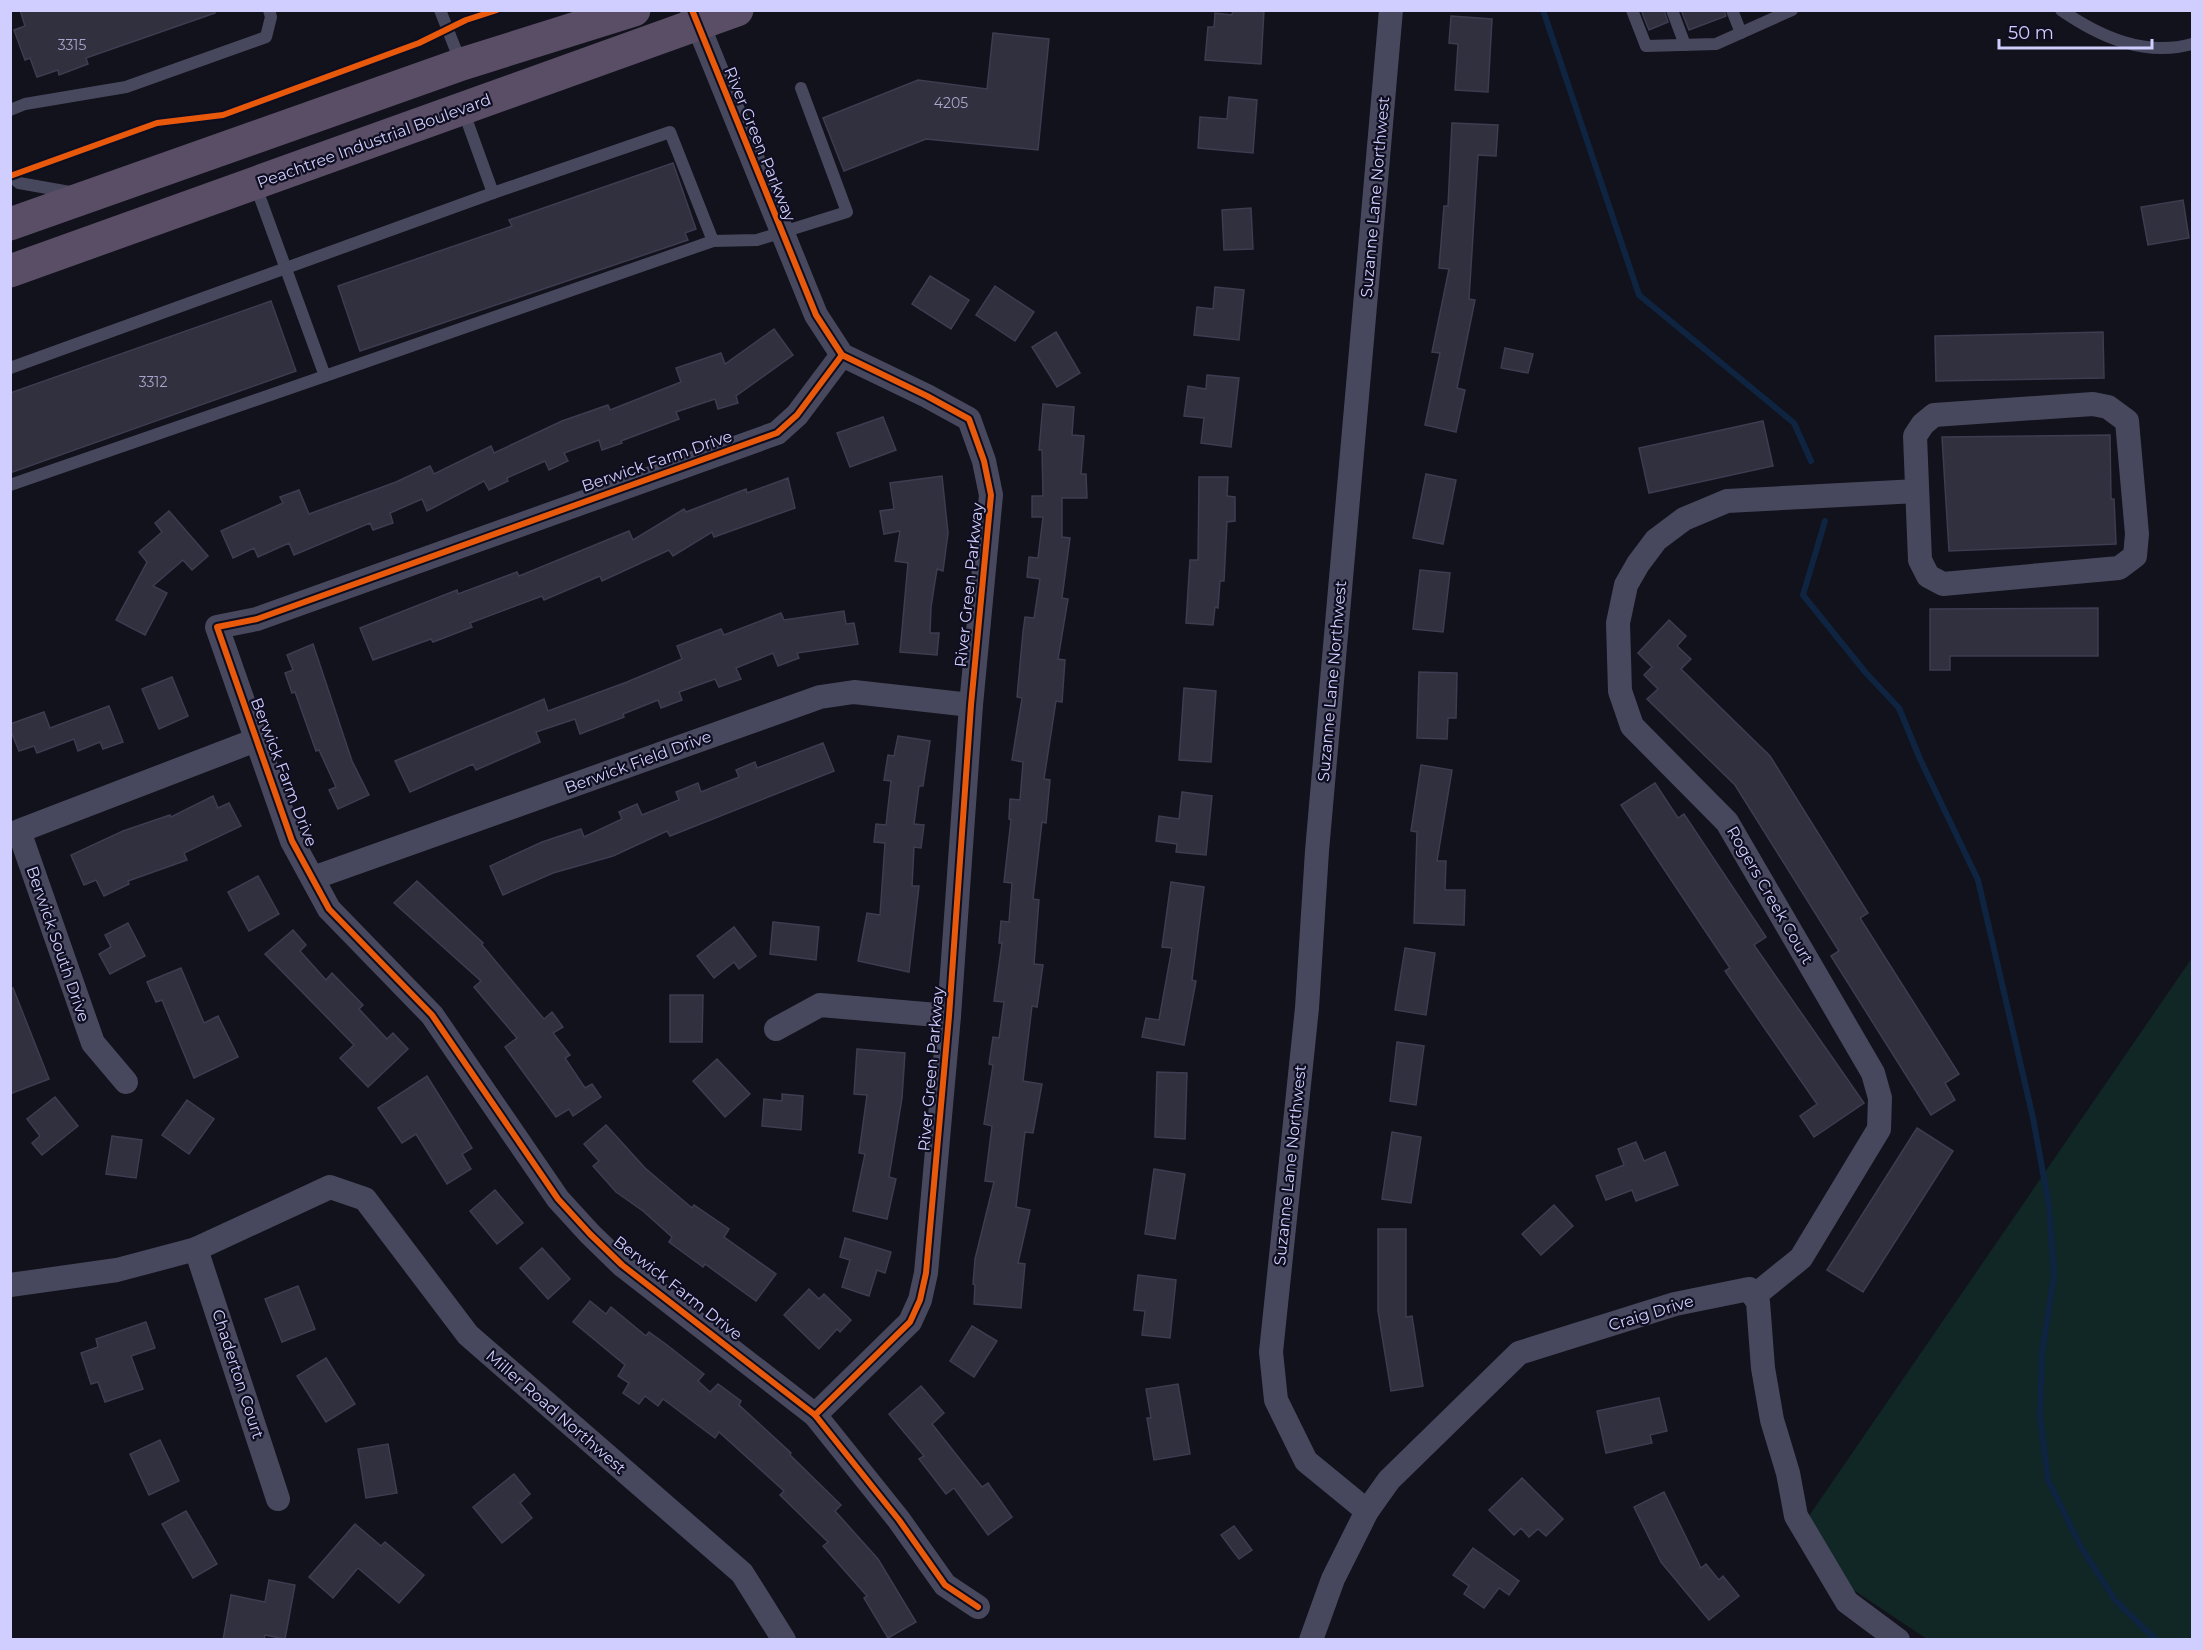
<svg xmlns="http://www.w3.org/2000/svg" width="2203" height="1650" viewBox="0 0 2203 1650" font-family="Montserrat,sans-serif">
  <rect width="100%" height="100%" fill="#12121c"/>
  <path fill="#112726" d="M2192 958V1639H1927L1849 1587 1809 1516Z"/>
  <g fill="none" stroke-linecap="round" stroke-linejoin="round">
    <g stroke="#0e2440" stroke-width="6">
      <path d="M1543 10 1639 295 1794 423 1811 461"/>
      <path d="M1825 521 1803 595 1866 673 1899 708 1920 759 1978 880 2033 1118 2049 1206 2054 1275 2042 1353 2040 1416 2048 1480 2081 1547 2115 1600 2156 1640"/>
    </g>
  </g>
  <g fill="#30303e" stroke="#3e3c50" stroke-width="1.5">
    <path d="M20 10H214L215 13 86 58 88 64 59 75 58 70 37 77 30 58 25 60 14 30 25 26Z"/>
    <path d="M1233 10H1264L1261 64 1205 60 1208 27H1214L1215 13 1232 15Z"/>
    <path d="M1641 10H1664L1668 22 1649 30Z"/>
    <path d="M1681 10H1724L1726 16 1689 30Z"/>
    <path d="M1451 16 1492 19 1488 92 1455 90 1458 44 1449 43Z"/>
    <path d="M993 33 1049 39 1038 150 926 139 844 171 823 118 918 80 987 89Z"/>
    <path d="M1229 97 1257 100 1253 153 1198 148 1200 117 1227 119Z"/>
    <path d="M1452 123 1498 125 1496 156 1478 155 1469 299 1475 300 1457 388 1465 390 1456 432 1425 425 1440 353 1432 352 1449 269 1439 268 1444 206H1448Z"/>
    <path d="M673 163 696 229 685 233 688 240 360 351 338 286 512 226 509 220Z"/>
    <path d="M2183 200 2189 238 2148 245 2141 207Z"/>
    <path d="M1251 208 1253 249 1224 250 1222 210Z"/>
    <path d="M930 276 969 300 951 329 912 304Z"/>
    <path d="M995 286 1034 312 1015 341 976 315Z"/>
    <path d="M1215 287 1244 290 1239 340 1194 335 1197 307 1213 309Z"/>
    <path d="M271 301 296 371 10 473V393Z"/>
    <path d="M774 329 793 355 736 396 738 403 718 409 715 399 676 412 679 419 621 441 622 443 602 450 599 440 564 453 568 461 549 470 545 461 507 478 508 481 489 490 484 481 427 511 422 499 390 513 393 523 373 530 370 523 294 555 289 543 258 557 254 548 233 558 221 531 283 503 280 497 299 490 309 514 396 482 430 466 434 474 491 446 494 453 562 421 608 405 610 410 681 382 676 368 721 353 725 364Z"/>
    <path d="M1056 332 1080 373 1057 387 1032 347Z"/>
    <path d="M2103 332 2104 378 1936 381 1935 336Z"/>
    <path d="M1505 348 1533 354 1528 373 1501 368Z"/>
    <path d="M1207 375 1239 378 1231 447 1201 443 1204 418 1184 416 1188 386 1206 389Z"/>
    <path d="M1043 404 1074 407 1072 435 1084 436 1081 474H1086L1087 498H1062V537L1070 538 1062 598 1068 599 1058 659 1065 660 1062 702 1056 701 1044 779 1050 780 1046 823 1042 822 1033 899 1039 900 1034 964 1043 965 1037 1007 1032 1006 1023 1081 1042 1084 1033 1133 1025 1132 1016 1207 1030 1210 1018 1263 1025 1264 1021 1308 974 1304 975 1285 973 1284 975 1259 994 1182 985 1181 992 1126 984 1124 993 1065 989 1064 993 1037 999 1038 1004 1002 994 1001 1002 943H999L1001 921 1009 922 1012 883 1004 882 1011 820 1009 819 1010 799 1020 800 1023 762 1012 760 1022 698 1017 697 1023 632 1025 617 1034 618 1040 579 1027 577 1029 557 1038 558 1043 517H1032V496H1043L1042 450H1039Z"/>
    <path d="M883 417 896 450 850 467 837 433Z"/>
    <path d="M1763 421 1773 466 1649 493 1639 448Z"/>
    <path d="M2110 435 2111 499H2114L2116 544 1949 551 1942 437Z"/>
    <path d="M1426 474 1456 480 1443 544 1413 538Z"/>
    <path d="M942 476 948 533 943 571 937 569 931 607 930 633H939L937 655 900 652 908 563 895 561 900 531 884 534 880 511 894 509 890 483Z"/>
    <path d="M1199 477H1228L1227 496 1235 497V521L1227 522 1224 581H1220L1218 608 1215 607 1213 625 1186 623 1190 560H1198Z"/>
    <path d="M788 478 795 508 714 537 712 532 673 556 669 550 602 581 600 576 544 600 542 596 470 623 472 627 433 642 431 639 373 660 360 628 457 590 458 594 517 572 519 576 629 531 633 540 684 509 686 512 746 489 747 493Z"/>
    <path d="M169 511 208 556 192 570 183 560 153 586 167 593 145 635 116 620 147 562 139 552 162 532 155 523Z"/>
    <path d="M1420 570 1450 573 1443 632 1413 629Z"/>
    <path d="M2098 608V656H1950V670H1930V609Z"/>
    <path d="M844 611 846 624 854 623 858 644 797 653 799 658 778 666 773 653 736 668 741 679 719 687 715 679 679 692 682 700 661 708 658 700 623 714 624 717 580 734 575 719 536 732 540 742 476 770 473 764 410 792 395 761 544 699 548 711 627 682 682 659 677 646 721 629 724 635 781 613 784 620Z"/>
    <path d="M1669 620 1686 636 1677 646 1691 659 1681 669 1770 756 1868 913 1860 918 1959 1074 1945 1083 1955 1100 1931 1115 1831 956 1839 951 1735 785 1647 699 1658 689 1644 675 1652 667 1638 653Z"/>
    <path d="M313 644 352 761 369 795 338 809 329 790 336 787 319 750 316 751 295 692 292 693 285 673 293 670 287 655Z"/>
    <path d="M1419 672 1457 673 1456 718H1448L1447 739 1417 738Z"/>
    <path d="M172 677 188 716 159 729 142 689Z"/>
    <path d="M1184 688 1216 691 1211 762 1179 760Z"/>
    <path d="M109 706 123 742 103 749 100 742 78 751 74 739 37 753 34 746 19 751 10 729V724L44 712 50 728Z"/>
    <path d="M898 736 930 741 923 786H919L914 824 924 825 921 848 914 847 912 886H919L909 972 858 961 867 913 880 915 885 843 874 842 876 824 886 825 891 781 884 780 888 755 894 756Z"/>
    <path d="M823 743 834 771 670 836 667 831 613 856 553 873 503 895 490 866 542 842 581 829 584 837 622 819 619 812 637 804 642 815 679 800 676 792 698 783 701 792 739 777 736 770 755 762 757 768Z"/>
    <path d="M1421 765 1452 770 1437 861H1446L1445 890H1465L1464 925 1414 923 1417 832 1411 831Z"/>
    <path d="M1655 783 1678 818 1684 814 1766 937 1754 945 1864 1103 1814 1137 1800 1116 1817 1104 1725 971 1730 968 1621 805Z"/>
    <path d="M1182 792 1212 796 1206 855 1176 852 1177 844 1156 841 1159 816 1179 819Z"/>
    <path d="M213 796 218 808 229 803 241 826 184 853 187 860 128 881 129 884 104 896 96 880 84 885 71 855 123 831 170 815 171 817Z"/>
    <path d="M258 876 279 914 249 931 228 892Z"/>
    <path d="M417 881 483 943 482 945 544 1019 552 1012 563 1027 553 1033 570 1055 565 1058 585 1088 592 1084 601 1097 573 1116 569 1109 556 1117 505 1047 517 1038 474 987 481 981 394 903Z"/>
    <path d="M1171 882 1204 887 1192 980 1196 981 1184 1045 1142 1037 1146 1018 1159 1020 1172 948 1162 947Z"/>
    <path d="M773 922 819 927 816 960 770 954Z"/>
    <path d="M128 923 145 956 110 974 99 954 111 947 105 935Z"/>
    <path d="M734 927 756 956 739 969 734 962 714 978 697 956Z"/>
    <path d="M293 930 306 945 300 951 326 980 332 973 363 1005 359 1009 387 1039 393 1033 408 1049 368 1087 340 1058 354 1045 265 954Z"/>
    <path d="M1405 948 1435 953 1426 1015 1395 1010Z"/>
    <path d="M181 968 204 1023 218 1016 238 1057 194 1078 162 1000 156 1002 147 982Z"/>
    <path d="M13 988 49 1079 10 1094V989Z"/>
    <path d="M670 995H703L702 1042H670Z"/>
    <path d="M1397 1042 1424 1046 1416 1105 1390 1101Z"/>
    <path d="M857 1049 905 1053 902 1098 889 1177 896 1179 887 1219 853 1211 865 1154 859 1153 867 1095 854 1094Z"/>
    <path d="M717 1059 750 1094 725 1117 693 1081Z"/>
    <path d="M1157 1072 1187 1073 1185 1139 1155 1137Z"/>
    <path d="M427 1076 472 1148 462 1154 471 1169 447 1184 416 1134 402 1143 378 1108Z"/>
    <path d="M782 1094 803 1096 801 1130 762 1126 764 1099 782 1101Z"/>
    <path d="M55 1097 78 1126 42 1155 32 1143 40 1136 27 1119Z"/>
    <path d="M187 1100 214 1119 189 1154 162 1135Z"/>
    <path d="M606 1125 645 1168 692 1208 694 1205 729 1229 724 1237 776 1274 756 1301 705 1264 703 1267 669 1242 672 1237 643 1211 616 1192 593 1166 599 1161 584 1144Z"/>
    <path d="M1917 1128 1953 1151 1863 1292 1827 1270Z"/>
    <path d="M1392 1132 1421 1137 1411 1203 1382 1199Z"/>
    <path d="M112 1136 142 1140 136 1178 106 1174Z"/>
    <path d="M1636 1142 1644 1161 1665 1152 1678 1185 1636 1201 1632 1190 1606 1200 1596 1176 1624 1165 1618 1149Z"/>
    <path d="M1154 1169 1185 1174 1175 1239 1145 1234Z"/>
    <path d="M495 1190 523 1223 497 1244 470 1211Z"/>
    <path d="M1554 1205 1573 1226 1541 1255 1522 1234Z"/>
    <path d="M1378 1229H1406V1317L1412 1316 1423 1386 1391 1391 1378 1311Z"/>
    <path d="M845 1238 891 1252 885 1273 877 1270 869 1296 842 1287 850 1260 840 1257Z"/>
    <path d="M542 1248 570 1279 548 1299 520 1268Z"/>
    <path d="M1138 1275 1176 1280 1170 1338 1142 1335 1145 1311 1134 1310Z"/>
    <path d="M298 1286 315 1329 282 1342 265 1299Z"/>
    <path d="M809 1289 819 1299 824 1294 851 1320 840 1332 837 1329 819 1349 784 1315Z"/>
    <path d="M590 1301 606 1314 611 1307 646 1336 649 1332 667 1345 704 1374 698 1381 710 1392 718 1384 741 1401 739 1405 791 1453 790 1455 841 1505 835 1511 878 1559 916 1622 888 1638 864 1598 867 1596 823 1546 828 1542 780 1495 784 1491 719 1432 715 1438 663 1399 658 1406 645 1396 639 1404 623 1393 629 1383 618 1376 625 1365 573 1322Z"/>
    <path d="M146 1322 155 1348 131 1356 143 1389 105 1402 98 1382 91 1384 81 1353 98 1347 96 1339Z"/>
    <path d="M972 1326 997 1341 974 1377 950 1361Z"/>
    <path d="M326 1358 355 1404 326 1422 297 1376Z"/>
    <path d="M1178 1384 1190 1454 1154 1460 1147 1418H1151L1146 1389Z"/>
    <path d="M921 1386 944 1413 932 1424 982 1487 988 1483 1012 1517 988 1535 954 1488 946 1494 919 1459 924 1456 889 1414Z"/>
    <path d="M1659 1398 1667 1431 1650 1435 1652 1443 1606 1453 1597 1411Z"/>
    <path d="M160 1440 179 1481 149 1495 130 1454Z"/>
    <path d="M388 1444 397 1493 366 1498 358 1449Z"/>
    <path d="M514 1474 530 1494 520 1503 532 1518 502 1543 473 1507Z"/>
    <path d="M1522 1478 1563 1519 1546 1536 1538 1529 1529 1537 1521 1528 1514 1535 1489 1510Z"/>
    <path d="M1664 1492 1701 1568 1706 1564 1719 1580 1723 1576 1739 1596 1709 1620 1661 1562 1634 1507Z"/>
    <path d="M186 1511 217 1564 193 1578 162 1524Z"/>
    <path d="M355 1524 381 1546 385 1542 424 1575 399 1603 358 1568 333 1598 309 1577Z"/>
    <path d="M1234 1526 1252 1550 1239 1559 1221 1535Z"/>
    <path d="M1473 1548 1519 1581 1509 1595 1499 1588 1484 1608 1464 1594 1469 1586 1453 1575Z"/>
    <path d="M269 1580 295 1585 285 1639 265 1635 264 1640H223L231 1595 265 1602Z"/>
  </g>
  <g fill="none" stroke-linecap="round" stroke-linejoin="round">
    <g stroke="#47485d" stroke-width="12">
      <path d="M440 10 461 63"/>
      <path d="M1632 10 1646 46 1716 44 1792 10"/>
      <path d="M1672 10 1685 45"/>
      <path d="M1732 10 1741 33"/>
      <path d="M2061 10C2100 37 2145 57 2192 44"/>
      <path d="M10 110 25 104 126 87 266 37 271 17 269 10"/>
      <path d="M463 110 493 193 670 132 713 241 757 240 847 212 801 88"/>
      <path d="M10 175 19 183 70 192"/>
      <path d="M255 184 325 376 713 241"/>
      <path d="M10 368 493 193"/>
      <path d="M10 485 325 376"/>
    </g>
    <g stroke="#47485d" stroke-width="24">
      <path d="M692 10 816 315 842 355 927 396 969 419 984 461 991 495 971 705 949 1016 926 1273 920 1300 910 1322 815 1415"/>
      <path d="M842 355 797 415 777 433 257 619 217 627 292 841 329 909 432 1015 558 1199 590 1234 622 1265 815 1415 899 1520 945 1585 978 1607"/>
      <path d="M2093 404 2108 407 2127 421 2137 534 2135 556 2119 568 1943 584 1928 576 1920 560 1915 436 1923 424 1934 415Z"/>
      <path d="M313 878 820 697 854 692 971 705"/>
      <path d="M776 1029 820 1005 949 1016"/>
      <path d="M126 1082 93 1043 19 831 256 740"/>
      <path d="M196 1249 278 1499"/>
      <path d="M10 1285 117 1270 196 1249 330 1187 365 1199 468 1335 742 1573 784 1640"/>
      <path d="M1754 1296 1801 1258 1879 1129 1880 1098 1873 1073 1727 822 1632 726 1620 691 1618 623 1626 585 1638 564 1656 540 1684 519 1727 501 1917 491"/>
      <path d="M1367 1511 1306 1461 1276 1400 1271 1352 1307 1008 1317 851 1391 10"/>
      <path d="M1311 1640 1333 1579 1367 1511 1389 1480 1519 1353 1675 1304 1749 1289 1758 1302 1763 1368 1772 1420 1788 1473 1796 1516 1847 1602 1898 1640"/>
    </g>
    <g stroke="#5a4d66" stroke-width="33">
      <path d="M10 224 462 64 634 10"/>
      <path d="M10 271 737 10"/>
    </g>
    <g stroke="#0f0e20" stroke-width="10">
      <g id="cycleway">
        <path d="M692 10 816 315 842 355 927 396 969 419 984 461 991 495 971 705 949 1016 926 1273 920 1300 910 1322 815 1415"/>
        <path d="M10 176 157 123 223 115 419 43 466 20 497 10"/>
        <path d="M842 355 797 415 777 433 257 619 217 627 292 841 329 909 432 1015 558 1199 590 1234 622 1265 815 1415 899 1520 945 1585 978 1607"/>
      </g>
    </g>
    <use href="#cycleway" stroke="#e8590c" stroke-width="6"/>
  </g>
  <g text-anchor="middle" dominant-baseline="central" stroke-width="4.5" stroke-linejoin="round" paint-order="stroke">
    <g font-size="14" fill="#a8a6ce">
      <text x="72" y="45">3315</text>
      <text x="951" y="103">4205</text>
      <text x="153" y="382">3312</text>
    </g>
    <g font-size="16" fill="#d0cefe" stroke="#0f0e20">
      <text transform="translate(374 141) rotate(-20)">Peachtree Industrial Boulevard</text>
      <text transform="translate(760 144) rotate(68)">River Green Parkway</text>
      <text transform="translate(1375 197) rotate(-85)">Suzanne Lane Northwest</text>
      <text transform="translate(657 461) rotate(-19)">Berwick Farm Drive</text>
      <text transform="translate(969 585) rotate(-84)">River Green Parkway</text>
      <text transform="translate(1332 681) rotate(-85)">Suzanne Lane Northwest</text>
      <text transform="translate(638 762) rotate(-20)">Berwick Field Drive</text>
      <text transform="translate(284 772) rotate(69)">Berwick Farm Drive</text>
      <text transform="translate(1770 895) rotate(60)">Rogers Creek Court</text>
      <text transform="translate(58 944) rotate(71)">Berwick South Drive</text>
      <text transform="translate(931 1069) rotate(-85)">River Green Parkway</text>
      <text transform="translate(1290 1165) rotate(-84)">Suzanne Lane Northwest</text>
      <text transform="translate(678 1288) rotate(38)">Berwick Farm Drive</text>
      <text transform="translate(1651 1313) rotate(-17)">Craig Drive</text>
      <text transform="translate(238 1374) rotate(72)">Chaderton Court</text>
      <text transform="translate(556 1412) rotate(41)">Miller Road Northwest</text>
    </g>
  </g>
  <rect width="2203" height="1650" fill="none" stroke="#d0cefe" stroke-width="24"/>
  <path d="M1999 39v9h153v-9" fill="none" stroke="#d0cefe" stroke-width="3"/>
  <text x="2008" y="39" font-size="18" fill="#d0cefe" stroke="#0f0e20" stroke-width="4.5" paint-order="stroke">50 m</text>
</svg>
